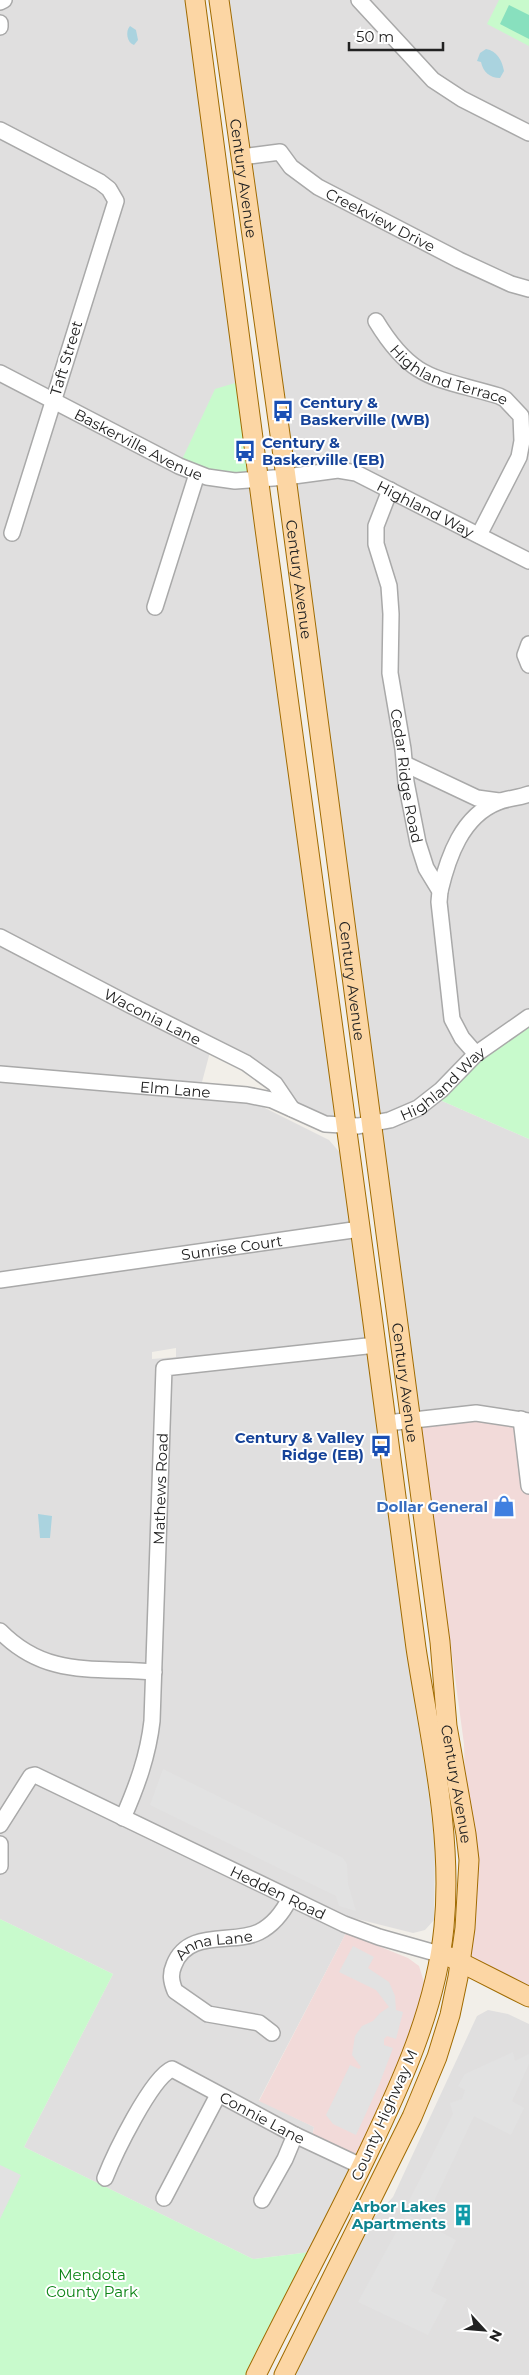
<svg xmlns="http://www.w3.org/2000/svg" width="529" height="2375" viewBox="0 0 529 2375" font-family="Montserrat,sans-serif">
  <rect width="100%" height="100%" fill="#f2efe9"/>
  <g fill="#e0dfdf" fill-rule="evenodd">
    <path d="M0 0H195L346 1126 317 1121 275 1084 210 1052 198 1097 248 1103 263 1107 329 1140 341 1154 419 1712 435 1847 434 1920 425 1930 413 1933 349 1917 167 1829 163 1836 346 1933 259 2100 314 2127 311 2142 361 2166 319 2251 253 2259 24 2147 113 1974 0 1919ZM176 1348V1357L152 1359V1352Z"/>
    <path d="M219 0H529V1017L433 1097 529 1139V1421L409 1420Z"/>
    <path d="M488 2010 508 2014 529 2024V2375H284L349 2244 393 2197 477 2016Z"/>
  </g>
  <g fill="#f2dad9">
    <path d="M409 1420 529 1421V1997L461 1962 466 1834 464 1744 446 1611 421 1507Z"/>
    <path d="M346 1933 408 1958 419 1966 424 1982 413 2027 361 2166 311 2143 314 2127 259 2101Z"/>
  </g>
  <g fill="#c8facc">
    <path d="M499 0H529V46L487 24Z"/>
    <path d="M245 380 258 480 179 466 215 389Z"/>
    <path d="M529 1017V1139L433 1097Z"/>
    <path d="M0 1919 113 1974 24 2147 253 2259 319 2251 256 2375H0Z"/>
  </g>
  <path fill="#88e0be" d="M509 5 529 15V39L500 24Z"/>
  <g fill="#e2e2e2">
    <path d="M163 1769 343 1858 347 1864 348 1884 356 1911 339 1906 336 1896 150 1805Z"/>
    <path d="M353 1946 374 1957 368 1968 389 1982 395 1996 396 2010 403 2012 396 2039 387 2036 384 2039V2045L393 2048 379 2085 356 2135 333 2124 326 2115 350 2065 359 2069 361 2067 352 2055 355 2036 362 2026 373 2021 380 2013 389 2007 376 1990 339 1972Z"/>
    <path d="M513 2052 515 2061 529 2054V2064L512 2101 524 2108 511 2135 474 2116 428 2214 407 2205 453 2114 450 2103 462 2099 465 2090 458 2086 465 2074Z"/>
    <path d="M0 2165 21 2175 0 2219Z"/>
    <path d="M406 2214 456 2240 431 2291 447 2299 428 2335 358 2302Z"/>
  </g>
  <g fill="#aad3df">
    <path d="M130 26 136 30 138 40 134 45C127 43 125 31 130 26Z"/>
    <path d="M486 49C497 51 502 60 504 71L500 78C490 78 483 72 481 62L477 61 480 53Z"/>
    <path d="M38 1514 52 1516 50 1538H40Z"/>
  </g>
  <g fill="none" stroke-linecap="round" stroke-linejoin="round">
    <g stroke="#a9a9a9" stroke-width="18">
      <g id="minor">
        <path d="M359 0 433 80 462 99 529 133"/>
        <path d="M0 2 4 0"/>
        <path d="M0 23V27"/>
        <path d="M0 130 100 182 109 189 116 201 12 533"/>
        <path id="s1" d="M241 157 280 152 291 167 318 187 459 260 511 284 529 289"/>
        <path id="s2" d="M376 321C413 382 436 377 499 396L505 399 521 416 522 441 519 457 479 535"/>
        <path id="s3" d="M0 373 179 466 207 477 235 481 286 477 338 470 356 473 529 561"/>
        <path id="s4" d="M390 490 376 526V544L389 586 391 614 390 673 403 749 406 782 418 843 426 868 440 891 439 902 452 1019 462 1038 476 1054"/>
        <path d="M155 607 197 474"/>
        <path d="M529 644 525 655 529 665"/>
        <path d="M405 764 477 798 499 801"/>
        <path d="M440 891C448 857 462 816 498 802 508 798 519 798 529 794"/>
        <path id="s5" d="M0 937 130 1005 246 1063 275 1084 292 1109"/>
        <path id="s6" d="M0 1074 247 1095 272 1100 325 1124 358 1126 390 1120 418 1108 441 1090 476 1054 529 1017"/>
        <path id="s7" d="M0 1280 360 1229"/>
        <path d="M521 1419 529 1486"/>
        <path d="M387 1423 476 1413 529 1421"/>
        <path d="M0 1631C46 1678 94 1667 154 1672"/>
        <path id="s8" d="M123 1818C137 1786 148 1756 152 1721L164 1368 376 1345"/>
        <path id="s9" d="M0 1825 31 1776 35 1775 344 1924 379 1937 439 1954"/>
        <path d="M0 1844V1866"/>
        <path id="s10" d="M272 2033 259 2023 208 2014 175 1991C171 1981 170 1974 174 1965 188 1928 233 1945 259 1932 273 1925 283 1912 290 1898"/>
        <path id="s11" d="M105 2178C114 2155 151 2078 172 2069L295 2135 361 2166"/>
        <path d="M164 2198 218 2095"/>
        <path d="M262 2200 285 2159 295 2135"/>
      </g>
    </g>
    <g stroke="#a06b00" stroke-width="21">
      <g id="major">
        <path d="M195 0C252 436 311 873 371 1308 387 1421 400 1535 416 1648 430 1740 453 1833 444 1927 436 2009 401 2084 366 2157 331 2230 292 2302 256 2375"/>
        <path id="s12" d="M219 0 286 477 440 1642 447 1726 466 1834 469 1860 465 1928 458 1977 450 2015 437 2057 412 2117 284 2375"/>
        <path d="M450 1957 529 1997"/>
      </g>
    </g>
    <use href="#minor" stroke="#fff" stroke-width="15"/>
    <use href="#major" stroke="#fcd6a4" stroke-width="19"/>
  </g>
  <defs>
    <g id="bus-bare" transform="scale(1.725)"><path d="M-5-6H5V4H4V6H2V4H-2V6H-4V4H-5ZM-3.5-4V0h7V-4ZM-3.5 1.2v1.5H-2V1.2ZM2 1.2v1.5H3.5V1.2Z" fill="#1a4fb4" stroke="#fff" stroke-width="2.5" paint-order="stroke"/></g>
    <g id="shop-bare" transform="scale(1.725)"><path d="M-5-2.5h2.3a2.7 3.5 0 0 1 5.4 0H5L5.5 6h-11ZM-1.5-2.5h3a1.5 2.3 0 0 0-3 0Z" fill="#3f7fe0" stroke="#fff" stroke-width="2.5" paint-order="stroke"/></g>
    <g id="building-bare" transform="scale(1.725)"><path d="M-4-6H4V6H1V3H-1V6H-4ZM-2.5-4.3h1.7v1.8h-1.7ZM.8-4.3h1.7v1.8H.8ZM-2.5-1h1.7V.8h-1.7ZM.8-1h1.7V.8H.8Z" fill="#0f9aa8" stroke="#fff" stroke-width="2.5" paint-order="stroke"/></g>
  </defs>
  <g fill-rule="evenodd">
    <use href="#bus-bare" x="283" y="411"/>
    <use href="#bus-bare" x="245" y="451"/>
    <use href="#bus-bare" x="381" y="1446"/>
    <use href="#shop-bare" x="504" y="1506"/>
    <use href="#building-bare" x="463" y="2215"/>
  </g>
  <g text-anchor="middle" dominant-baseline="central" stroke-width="4" stroke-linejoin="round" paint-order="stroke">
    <g font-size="15" fill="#222" stroke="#fff">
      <text stroke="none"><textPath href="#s12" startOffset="180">Century Avenue</textPath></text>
      <text stroke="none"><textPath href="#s1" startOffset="162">Creekview Drive</textPath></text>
      <text transform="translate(66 358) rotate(-73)">Taft Street</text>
      <text stroke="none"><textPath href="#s2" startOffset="95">Highland Terrace</textPath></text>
      <text stroke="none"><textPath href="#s3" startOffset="156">Baskerville Avenue</textPath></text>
      <text stroke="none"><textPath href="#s3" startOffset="460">Highland Way</textPath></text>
      <text stroke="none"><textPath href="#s12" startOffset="585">Century Avenue</textPath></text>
      <text stroke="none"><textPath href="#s4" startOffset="292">Cedar Ridge Road</textPath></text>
      <text stroke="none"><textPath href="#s12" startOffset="990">Century Avenue</textPath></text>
      <text stroke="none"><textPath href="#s5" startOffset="172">Waconia Lane</textPath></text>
      <text stroke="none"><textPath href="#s6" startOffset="462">Highland Way</textPath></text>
      <text stroke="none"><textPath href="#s6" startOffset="176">Elm Lane</textPath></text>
      <text stroke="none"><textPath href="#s7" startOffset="234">Sunrise Court</textPath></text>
      <text stroke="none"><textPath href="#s12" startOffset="1395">Century Avenue</textPath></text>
      <text stroke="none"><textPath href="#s8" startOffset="334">Mathews Road</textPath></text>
      <text stroke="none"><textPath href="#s12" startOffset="1800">Century Avenue</textPath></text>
      <text stroke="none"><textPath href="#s9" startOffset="332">Hedden Road</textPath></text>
      <text stroke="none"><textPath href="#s10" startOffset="184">Anna Lane</textPath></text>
      <text transform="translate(384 2115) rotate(-66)">County Highway M</text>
      <text stroke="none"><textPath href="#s11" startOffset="232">Connie Lane</textPath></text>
    </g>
    <g font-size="15" font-weight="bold" fill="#164399" stroke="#fff" text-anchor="start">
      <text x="300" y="402">Century &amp;<tspan x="300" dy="17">Baskerville (WB)</tspan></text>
      <text x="262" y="442">Century &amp;<tspan x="262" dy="17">Baskerville (EB)</tspan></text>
      <text x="364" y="1437" text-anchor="end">Century &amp; Valley<tspan x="364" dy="17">Ridge (EB)</tspan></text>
    </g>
    <g font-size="15" font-weight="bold" fill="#366cbe" stroke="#fff" text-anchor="end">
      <text x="488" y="1506">Dollar General</text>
    </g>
    <g font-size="15" font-weight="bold" fill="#0d838f" stroke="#fff" text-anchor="end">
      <text x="446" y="2206">Arbor Lakes<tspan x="446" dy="17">Apartments</tspan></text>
    </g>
    <g font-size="15" fill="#0c8416" stroke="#fff">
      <text x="92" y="2274">Mendota<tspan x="92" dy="17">County Park</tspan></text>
    </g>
  </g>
  <g transform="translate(484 2330) rotate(116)" stroke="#ffffff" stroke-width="4" paint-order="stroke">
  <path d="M0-4L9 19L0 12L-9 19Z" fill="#222222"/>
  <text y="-8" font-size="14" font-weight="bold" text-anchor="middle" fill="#222222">N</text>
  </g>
  <path d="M349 42v8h94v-8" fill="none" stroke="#222222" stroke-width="2.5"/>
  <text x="356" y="42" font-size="15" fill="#222222" stroke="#ffffff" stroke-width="4" paint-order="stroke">50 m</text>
</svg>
